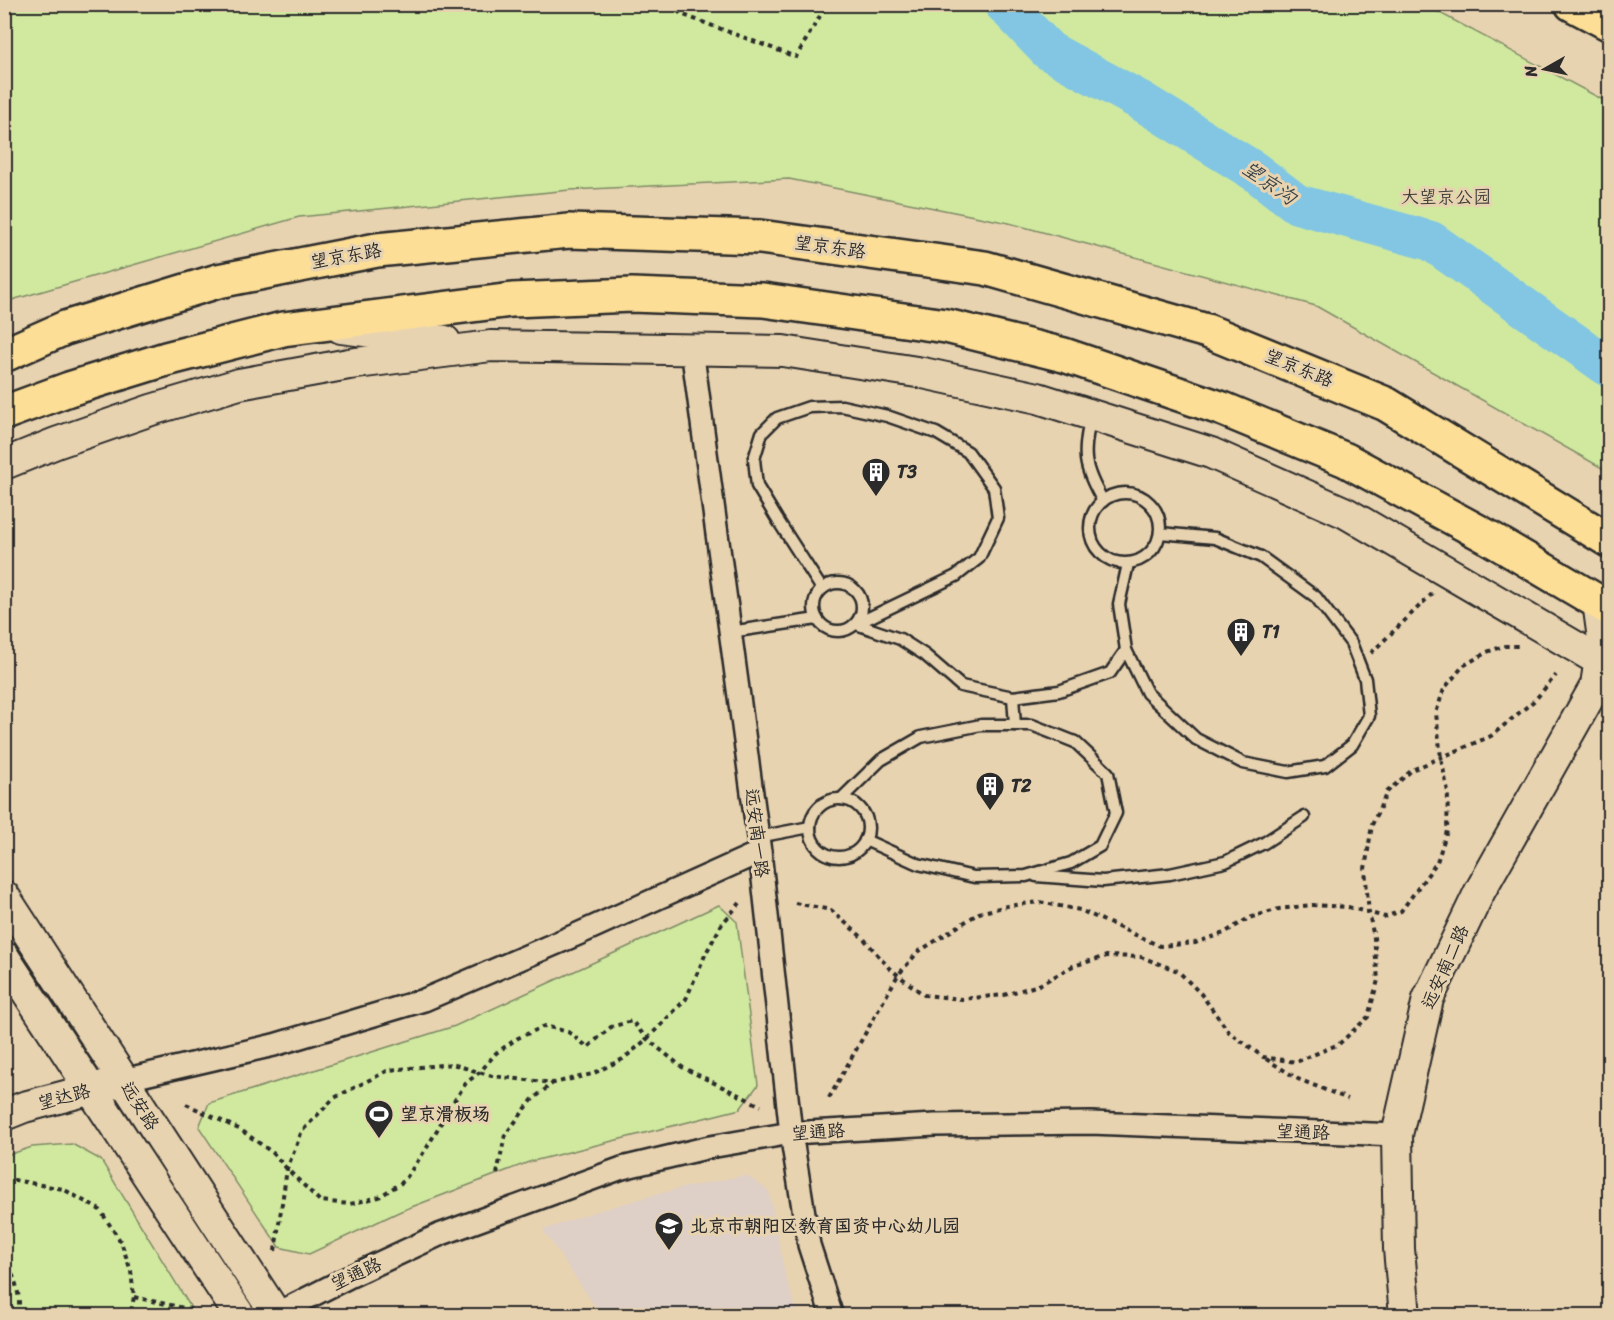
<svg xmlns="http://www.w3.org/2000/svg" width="1614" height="1320" viewBox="0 0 1614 1320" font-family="Sriracha,'LXGW WenKai TC',sans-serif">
  <rect width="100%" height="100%" fill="#e8d3b1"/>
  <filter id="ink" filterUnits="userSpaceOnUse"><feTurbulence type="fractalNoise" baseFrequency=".0167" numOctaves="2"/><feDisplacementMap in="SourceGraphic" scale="12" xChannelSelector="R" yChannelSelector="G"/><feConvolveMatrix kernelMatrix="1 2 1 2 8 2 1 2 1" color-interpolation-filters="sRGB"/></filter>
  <g filter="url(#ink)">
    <path fill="#decfc7" d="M746 1175 769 1191 785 1274 798 1315H601L543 1230 597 1211 673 1190Z"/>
    <g fill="#d0e99f" stroke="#7e8a65" stroke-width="1.5">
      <path d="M5 4 1425 5 1609 103V472L1316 306 1009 223 789 179 570 190 299 217 5 302Z"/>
      <path d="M719 905 737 922 758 1085 740 1109 529 1162 401 1211 309 1254 279 1247 199 1127 209 1103 455 1026Z"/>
      <path d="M72 1144 101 1160 190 1306 178 1315H5V1156L32 1147Z"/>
    </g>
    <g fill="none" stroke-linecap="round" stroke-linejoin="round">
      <path stroke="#82c6e3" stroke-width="40" d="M1004 4 1049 51 1141 101 1254 171 1297 204 1431 241 1610 368"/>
      <g stroke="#2b2b2b" stroke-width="15">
        <g id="lane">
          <path d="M1091 416C1082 454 1083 467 1103 501"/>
          <circle cx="1125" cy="528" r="35"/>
          <path d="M1128 564 1119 604 1126 650 1147 693 1196 739 1243 763 1288 772 1325 766 1352 745 1369 716 1365 679 1351 643 1316 597 1261 557 1215 538 1160 533"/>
          <circle cx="838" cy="607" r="24"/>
          <path d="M822 589 777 519 757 486 754 459 762 433 777 418 809 407 842 406 887 416 936 433 968 452 994 488 998 518 979 558 956 576 856 624"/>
          <path d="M856 624 900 639 925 655 961 686 1013 697 1059 691 1110 673 1126 650"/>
          <path d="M730 632 817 619"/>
          <path d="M1013 697 1015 725"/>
          <path d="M841 799 881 760 921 737 981 725H1032L1075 742 1108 773 1116 813 1100 846 1071 863 1026 876 974 877 918 864 865 840"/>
          <circle cx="839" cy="828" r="29"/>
          <path d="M758 837 810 827"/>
          <path d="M1036 876 1103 881 1170 874 1225 862 1264 843 1304 817"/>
        </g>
      </g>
      <g stroke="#2b2b2b" stroke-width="26">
        <g id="street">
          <path d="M692 349 760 852 791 1133 809 1245 832 1316"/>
          <path d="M123 1080 274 1045 424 1000 578 934 760 852"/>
          <path d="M272 1316 351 1276 439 1235 622 1168 710 1147 791 1133 935 1125 1091 1123 1397 1135"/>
        </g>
      </g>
      <g stroke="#2b2b2b" stroke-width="34">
        <g id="secondary">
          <path d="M341 328 445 341"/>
          <path d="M4 464 56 443 151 410 239 384 349 364 491 346 783 351 923 373 1038 398 1211 453 1346 513 1600 661"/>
          <path d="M4 896 277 1316"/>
          <path d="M4 957 240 1316"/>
          <path d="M4 1115 24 1107 111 1084"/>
          <path d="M1405 1316 1399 1249 1397 1135 1428 999 1480 891 1596 685 1603 639 1598 602"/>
        </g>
      </g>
      <g stroke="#2b2b2b" stroke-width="38">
        <g id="primary">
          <path d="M4 355 65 328 218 281 377 250 569 231 760 237 985 268 1207 331 1386 404 1610 541"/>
          <path d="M4 413 69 389 166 359 283 329 512 300 632 295 763 300 946 326 1064 355 1223 409 1346 460 1488 537 1610 609"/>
        </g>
      </g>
      <g stroke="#2b2b2b" stroke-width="38">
        <path id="highway" d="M1572 4 1610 24"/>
      </g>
      <g stroke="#2b2b2b" stroke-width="4" stroke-dasharray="4.5 4.5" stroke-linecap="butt">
        <path d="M671 4 681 14 796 57 827 4"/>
        <path d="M1371 653 1434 592"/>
        <path d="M795 903 831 910 864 939 889 968 924 995 962 999 1004 995 1039 985 1073 966 1107 956 1141 957 1178 971 1201 994 1229 1032 1263 1057 1296 1062 1339 1044 1368 1017 1378 980 1374 938 1369 913 1365 869 1372 825 1387 792 1412 770 1491 736 1535 700 1556 675"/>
        <path d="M1266 1059 1298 1079 1348 1099"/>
        <path d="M829 1098 898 975 918 952 979 913 1007 906 1039 902 1080 910 1160 946 1195 943 1224 933 1249 918 1279 909 1312 905 1348 907 1385 917 1401 911 1437 862 1447 831 1448 792 1441 758 1436 713 1444 689 1463 666 1487 652 1504 646H1520"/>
        <path d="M186 1104 241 1130 273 1153 287 1169 320 1201 350 1204 379 1197 404 1181 428 1146 447 1112 466 1083 480 1072 496 1053 518 1038 545 1026 568 1032 588 1047 611 1027 632 1021 647 1039 682 1067 761 1106"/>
        <path d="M497 1174 505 1135 533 1099 553 1083"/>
        <path d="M4 1180H14L63 1189 100 1210 121 1242 131 1271 134 1297 130 1316"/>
        <path d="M275 1251 287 1169 302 1131 334 1098 389 1070 452 1064 492 1076 554 1083 592 1074 623 1059 647 1039 686 999 706 953 722 924 740 903"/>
        <path d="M4 1258C14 1275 22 1295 18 1316"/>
        <path d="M134 1297 207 1313"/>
      </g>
      <use href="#lane" stroke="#e8d3b1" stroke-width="10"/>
      <use href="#street" stroke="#e8d3b1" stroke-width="21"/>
      <use href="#secondary" stroke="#e8d3b1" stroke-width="30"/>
      <use href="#primary" stroke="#fdde96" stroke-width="33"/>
      <use href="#highway" stroke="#fdde96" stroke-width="33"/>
    </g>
  </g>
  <defs>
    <g id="building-pin" transform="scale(1.5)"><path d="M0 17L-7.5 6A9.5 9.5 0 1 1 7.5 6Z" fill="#2b2b2b" stroke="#e8d3b1"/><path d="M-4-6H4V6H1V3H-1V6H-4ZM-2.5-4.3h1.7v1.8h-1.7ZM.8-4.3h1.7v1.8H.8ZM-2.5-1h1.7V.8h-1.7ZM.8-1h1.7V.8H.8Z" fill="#fff"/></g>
    <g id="stadium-pin" transform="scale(1.5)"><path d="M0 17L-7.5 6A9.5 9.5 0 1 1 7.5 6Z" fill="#2b2b2b" stroke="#e8d3b1"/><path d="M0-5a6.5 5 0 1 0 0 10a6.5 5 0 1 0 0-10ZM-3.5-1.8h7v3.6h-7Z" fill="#fff"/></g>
    <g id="school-pin" transform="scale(1.5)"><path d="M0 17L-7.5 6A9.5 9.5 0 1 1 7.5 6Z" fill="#2b2b2b" stroke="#e8d3b1"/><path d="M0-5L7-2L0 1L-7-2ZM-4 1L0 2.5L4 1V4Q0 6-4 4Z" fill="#fff"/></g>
  </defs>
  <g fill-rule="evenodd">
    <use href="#building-pin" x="876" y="472"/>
    <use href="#building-pin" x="1241" y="632"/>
    <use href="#building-pin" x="990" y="786"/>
    <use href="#stadium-pin" x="379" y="1114"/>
    <use href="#school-pin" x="669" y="1226"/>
  </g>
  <g text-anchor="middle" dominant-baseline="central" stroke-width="6" stroke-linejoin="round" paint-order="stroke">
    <g font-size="18" fill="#3c3e37" stroke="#e8d3b1">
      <text x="1446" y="197">大望京公园</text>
    </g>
    <g font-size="18" fill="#2b2b2b" stroke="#e8d3b1">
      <text transform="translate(830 247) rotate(8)">望京东路</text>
      <text transform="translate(346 256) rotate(-10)">望京东路</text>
      <text transform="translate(1299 368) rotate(22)">望京东路</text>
      <text transform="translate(757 833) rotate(83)">远安南一路</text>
      <text transform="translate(1445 967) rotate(-66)">远安南二路</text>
      <text transform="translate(64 1097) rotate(-15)">望达路</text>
      <text transform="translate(140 1106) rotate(57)">远安路</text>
      <text transform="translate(818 1132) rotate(-4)">望通路</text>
      <text transform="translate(1303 1132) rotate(2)">望通路</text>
      <text transform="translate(356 1274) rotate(-25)">望通路</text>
    </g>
    <g font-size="18" font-weight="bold" fill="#2b2b2b" stroke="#e8d3b1" text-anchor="start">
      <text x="897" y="472">T3</text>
      <text x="1262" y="632">T1</text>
      <text x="1011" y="786">T2</text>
      <text x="400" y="1114">望京滑板场</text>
      <text x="690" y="1226">北京市朝阳区教育国资中心幼儿园</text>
    </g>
    <g font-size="20" font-style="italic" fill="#384247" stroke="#e8d3b1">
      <text transform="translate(1269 183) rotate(35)">望京沟</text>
    </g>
  </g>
  <rect width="1614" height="1320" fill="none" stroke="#e8d3b1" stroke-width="24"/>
  <rect x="12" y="12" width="1590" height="1296" fill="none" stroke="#2b2b2b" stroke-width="2" filter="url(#ink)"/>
  <g transform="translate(1545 69) rotate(261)" stroke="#e8d3b1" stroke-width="4.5" paint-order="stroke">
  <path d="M0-4.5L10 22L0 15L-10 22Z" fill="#2b2b2b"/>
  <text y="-9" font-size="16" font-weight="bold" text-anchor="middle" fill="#2b2b2b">N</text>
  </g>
</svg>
